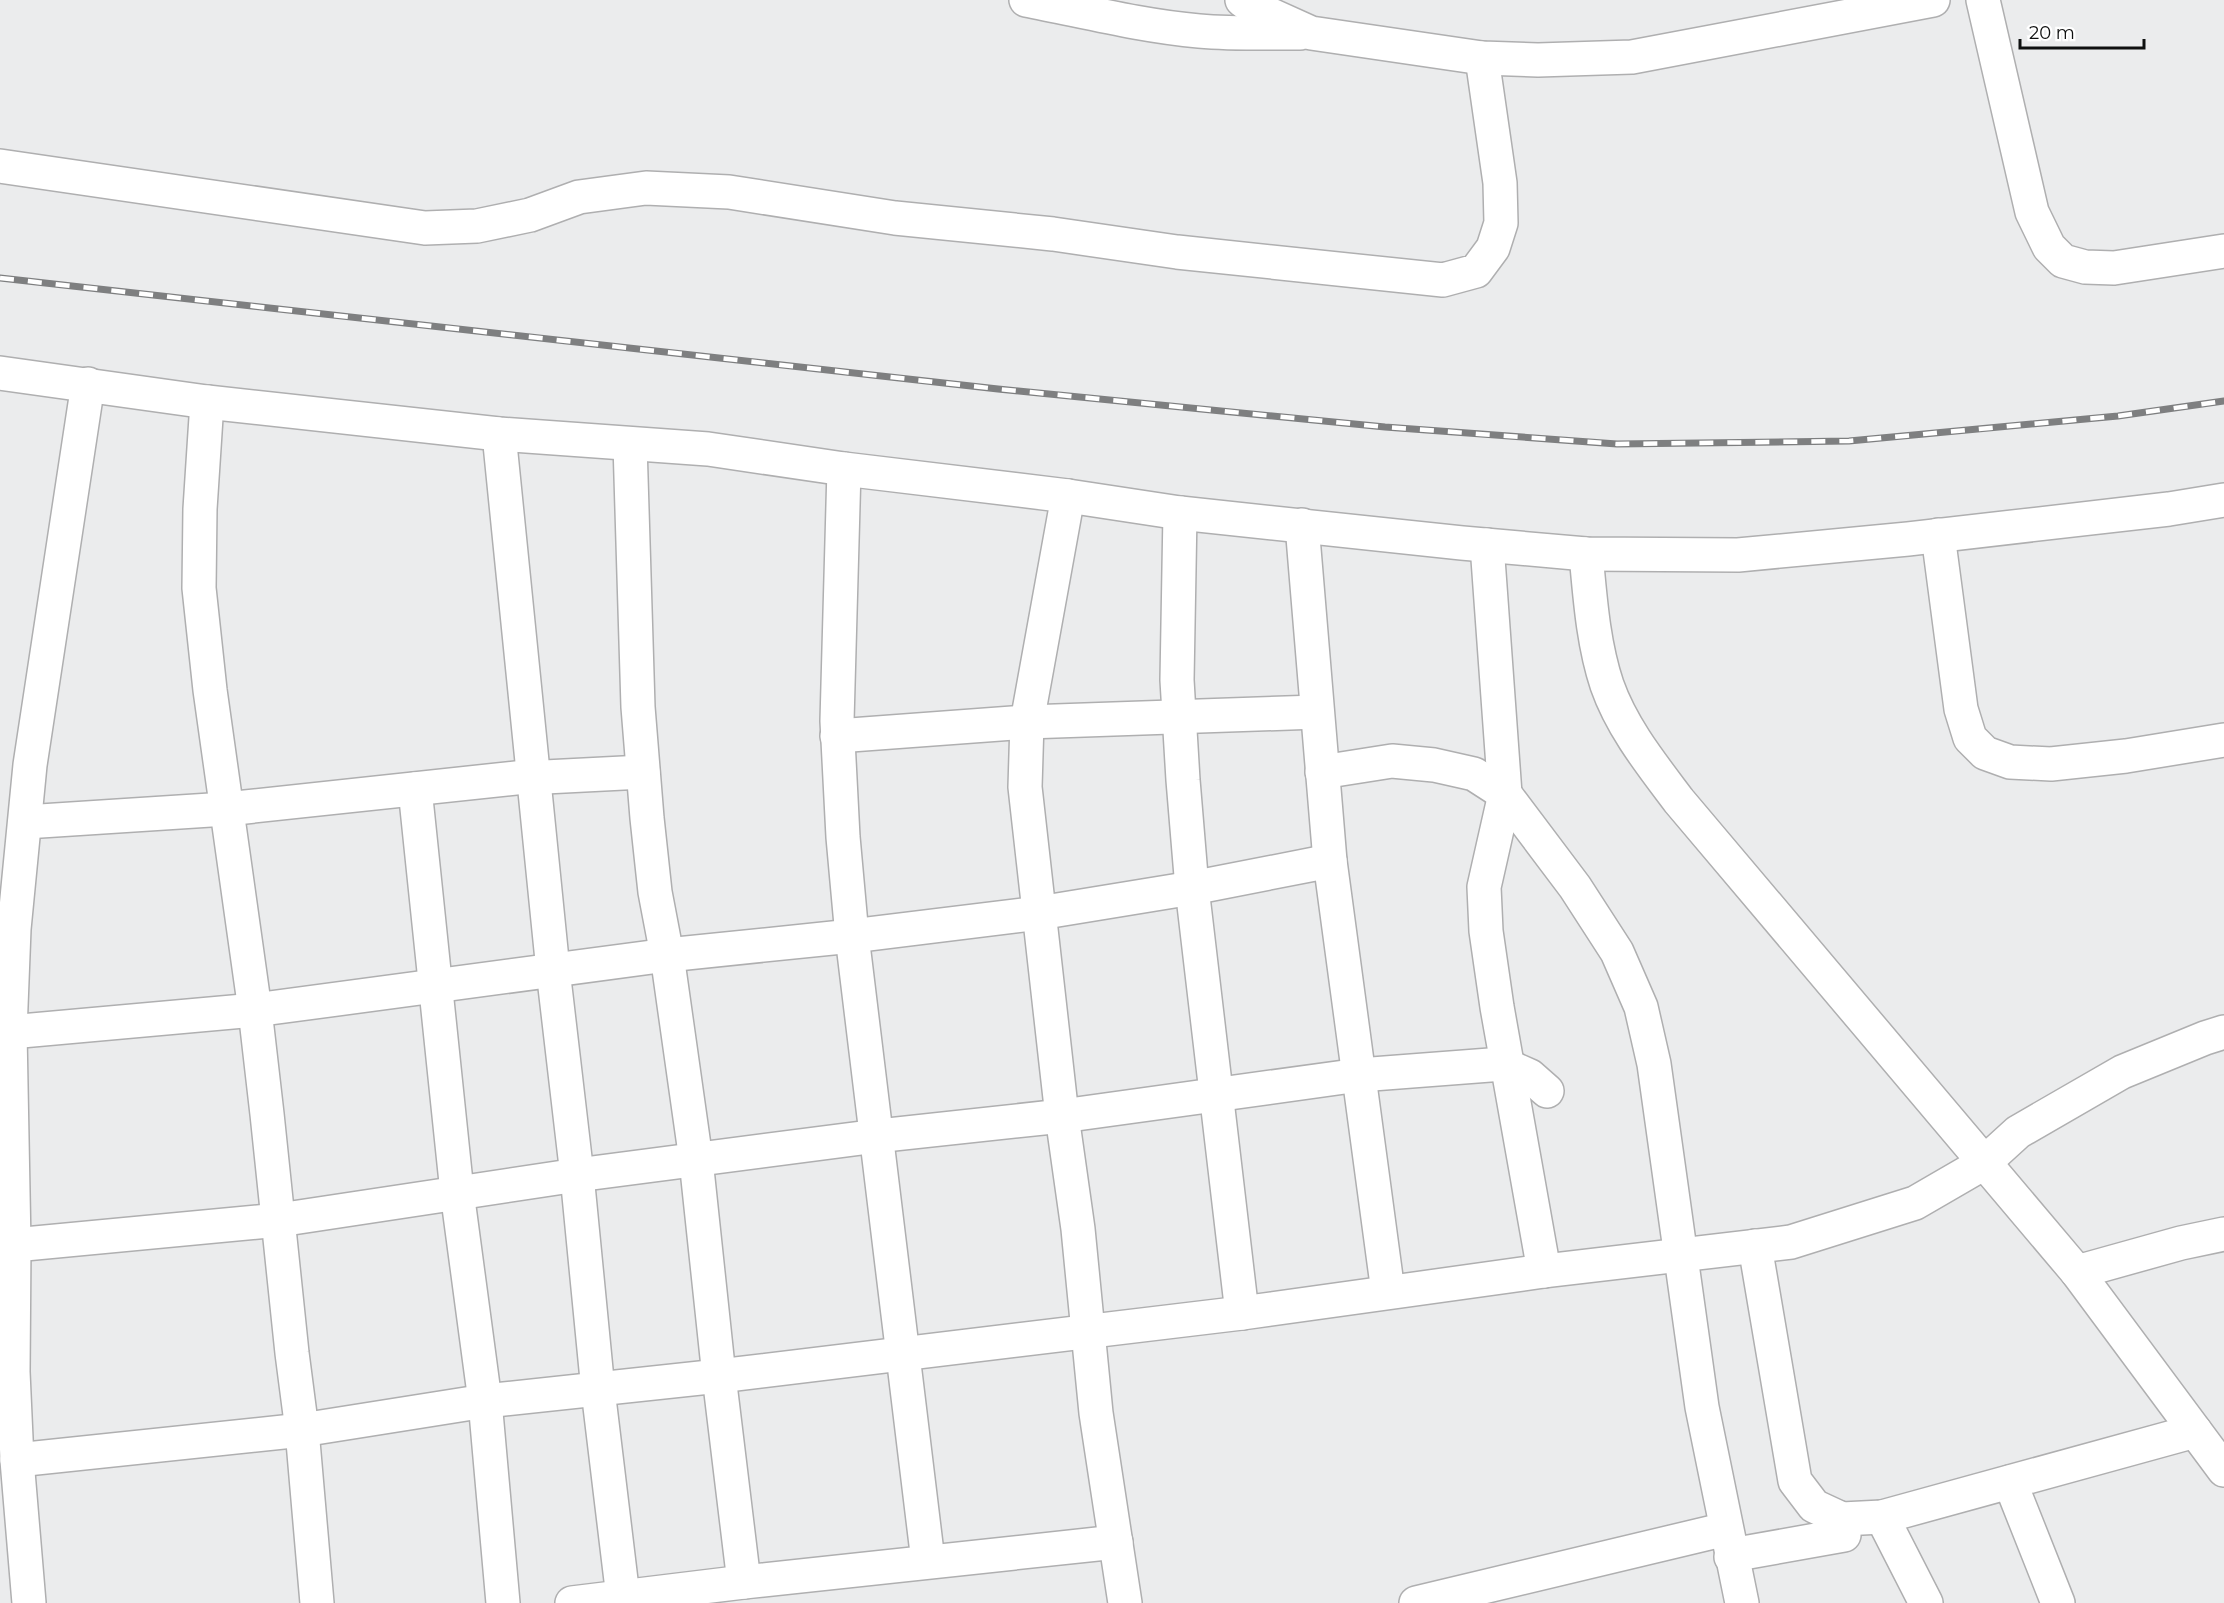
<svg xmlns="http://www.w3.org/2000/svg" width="2224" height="1603" viewBox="0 0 2224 1603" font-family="Montserrat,sans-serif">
  <rect width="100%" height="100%" fill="#ebeced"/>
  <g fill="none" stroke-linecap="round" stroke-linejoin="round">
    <g stroke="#afafb0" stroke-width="36">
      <g id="street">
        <path d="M1026 0C1083 11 1141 26 1199 31 1233 34 1266 33 1300 33"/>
        <path d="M1242 0 1249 5 1311 33 1482 58 1538 60 1632 57 1933 0"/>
        <path d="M0 166 425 228 477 226 530 215 579 197 646 188 729 192 895 218 1053 234 1177 252 1443 280 1476 271 1493 248 1501 223 1500 183 1482 58"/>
        <path d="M207 402 200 509 199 588 210 690 255 1010 267 1114 292 1353 302 1430 317 1603"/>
        <path d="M499 434 553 970 577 1175 598 1390 623 1597"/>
        <path d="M630 444 638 707 647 818 655 892 667 955 696 1160 719 1376 744 1582"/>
        <path d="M844 469 837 721 843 837 852 936 928 1561"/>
        <path d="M1068 496 1027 722 1025 787 1062 1116 1078 1229 1096 1413 1125 1603"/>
        <path d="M1180 513 1177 680 1183 780 1192 888 1242 1313"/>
        <path d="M1302 525 1330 861 1388 1292"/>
        <path d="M1938 535 1961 709 1970 738 1985 753 2010 762 2051 764 2126 756 2224 740"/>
        <path d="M1487 545 1505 794 1484 887 1486 931 1497 1007 1544 1271"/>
        <path d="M1586 554C1590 597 1593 643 1607 685 1622 728 1652 765 1679 801L2077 1272 2224 1470"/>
        <path d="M837 736 1027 722 1317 712"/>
        <path d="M1322 772 1392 761 1434 765 1474 774 1505 794 1575 887 1617 952 1641 1007 1654 1064 1702 1407 1742 1603"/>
        <path d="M415 789 457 1192 485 1401 503 1603"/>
        <path d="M25 822 226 809 534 776 545 777 643 772"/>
        <path d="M10 1032 255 1010 667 955 852 936 1039 913 1192 888 1330 861"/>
        <path d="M14 1245 279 1220 577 1175 877 1136 1062 1116 1359 1075 1503 1064 1530 1076 1547 1091"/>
        <path d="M1755 1246 1795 1481 1814 1506 1842 1519 1882 1517 2195 1431"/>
        <path d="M2077 1272 2181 1243 2224 1234"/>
        <path d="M17 1460 302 1430 485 1401 719 1376 1242 1313 1544 1271 1791 1242 1915 1203 1984 1163 2018 1132 2122 1072 2205 1038 2224 1032"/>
        <path d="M2010 1482 2058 1603"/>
        <path d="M1882 1517 1926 1603"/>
        <path d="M1731 1557 1743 1553 1844 1535"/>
        <path d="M572 1603 744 1582 1116 1542"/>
        <path d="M1416 1603 1726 1529"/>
      </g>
    </g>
    <g stroke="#afafb0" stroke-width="36">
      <g id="secondary">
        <path d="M1983 0 2032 212 2049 247 2063 261 2085 267 2114 268 2224 251"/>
        <path d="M0 373 207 402 499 434 708 449 844 469 1068 496 1180 513 1462 543 1586 554 1738 555 1908 539 2169 509 2224 500"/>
        <path d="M29 1603 17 1460 13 1372 14 1245 10 1032 14 929 30 765 88 384"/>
      </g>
    </g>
    <use href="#street" stroke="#fff" stroke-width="33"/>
    <use href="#secondary" stroke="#fff" stroke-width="33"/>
    <g stroke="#7e7f80" stroke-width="7">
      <path id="rail" d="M0 278 998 389 1385 427 1617 444 1849 441 2118 416 2224 401"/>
    </g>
    <use href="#rail" stroke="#fff" stroke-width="4.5" stroke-dasharray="14" stroke-linecap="butt"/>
  </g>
  <path d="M2020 39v9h124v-9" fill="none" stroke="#0f1010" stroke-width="3"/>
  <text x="2029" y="39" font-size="18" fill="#0f1010" stroke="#ffffff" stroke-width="4.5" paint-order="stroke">20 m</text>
</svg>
